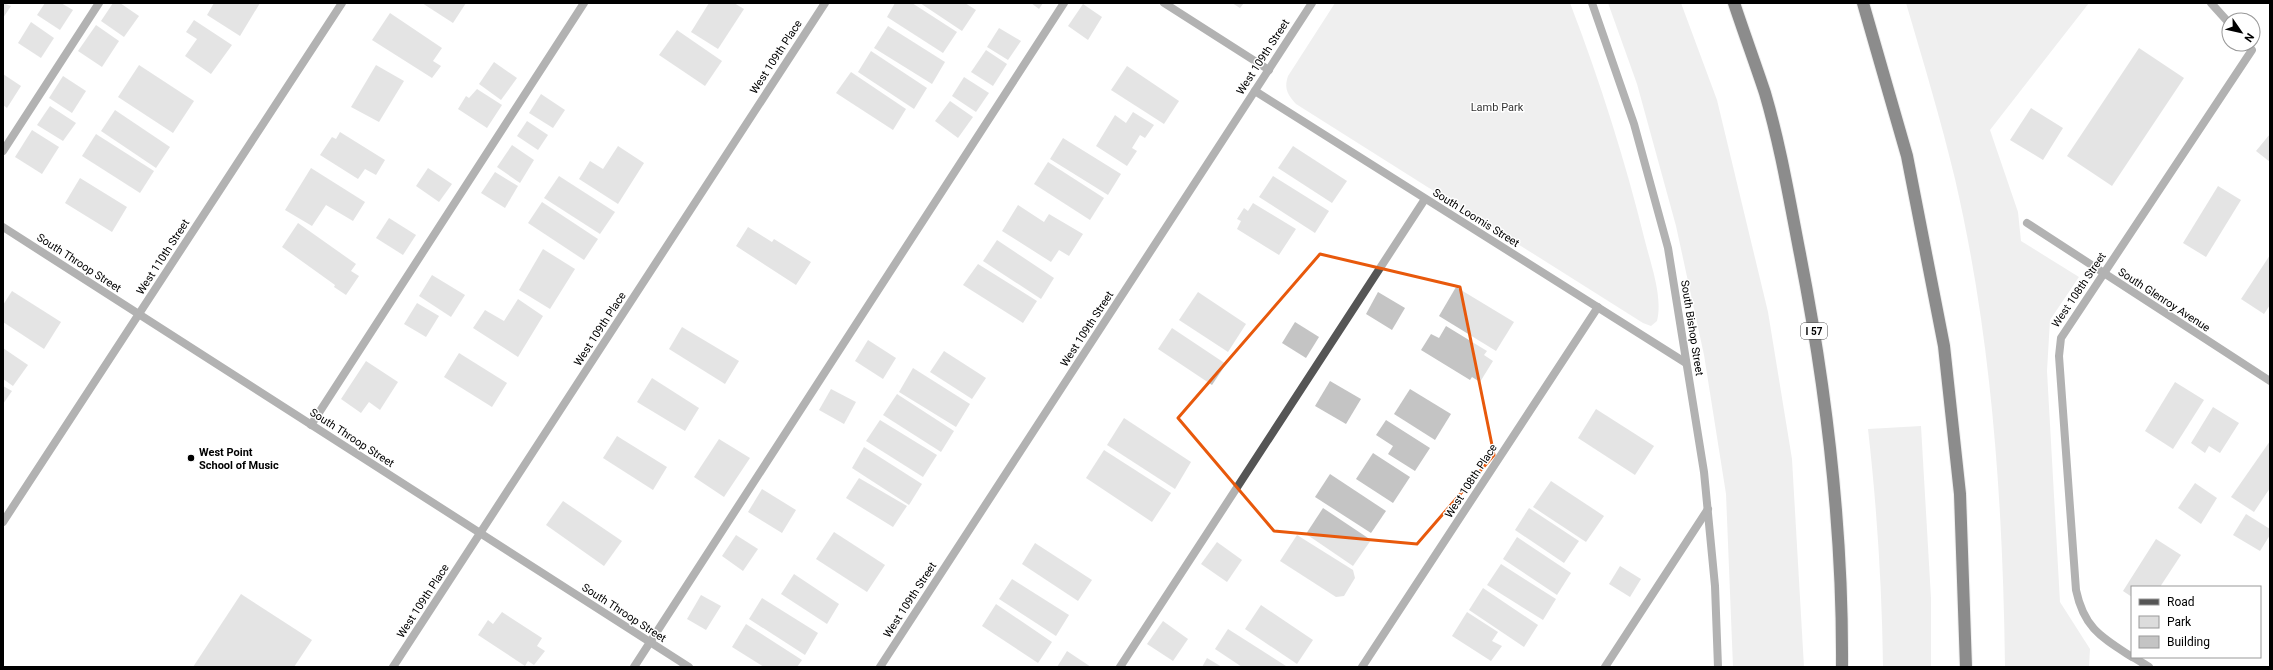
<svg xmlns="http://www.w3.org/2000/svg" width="2273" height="670" viewBox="0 0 2273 670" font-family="Roboto,sans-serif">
  <rect width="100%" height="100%" fill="#fff"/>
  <g fill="#dcdcdc">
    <path d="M1335 3H1570C1600 81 1625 160 1645 241 1651 265 1663 297 1657 321L1651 326 1643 323 1296 104C1287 94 1284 88 1288 76Z"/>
    <path d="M1608 3H1681L1717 100 1768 312 1792 459 1804 667H1733L1726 494 1704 355 1676 226 1637 84Z"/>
    <path d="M1906 3H2089L1990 130 2018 212 2021 241 2079 277 2050 320 2047 371 2060 602 2090 649 2089 667H2005C2003 504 1992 338 1955 179 1941 120 1923 61 1906 3Z"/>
    <path d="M1921 426 1931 598V667H1883C1882 587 1877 509 1868 429Z"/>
  </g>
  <g fill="#c4c4c4">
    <path d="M3 3 11 6 3 18Z"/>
    <path d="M45 3H61L73 10 60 30 37 15Z"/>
    <path d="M113 3H120L139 16 124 37 101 21Z"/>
    <path d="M214 3H260L240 36 207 15Z"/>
    <path d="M422 3H466L453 23Z"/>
    <path d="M709 3H734L744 9 718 49 691 32Z"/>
    <path d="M895 3H912L957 32 943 53 887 17Z"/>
    <path d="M920 3H965L976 10 962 31Z"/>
    <path d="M1031 3H1043L1039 9Z"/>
    <path d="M1232 3H1244L1240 8Z"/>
    <path d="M1083 4 1102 17 1088 40 1068 26Z"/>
    <path d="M390 13 442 48 433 61 441 66 432 78 372 40Z"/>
    <path d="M194 20 232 45 211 74 185 56 197 39 186 32Z"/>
    <path d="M31 22 54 38 41 58 18 43Z"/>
    <path d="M96 25 119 41 102 67 78 51Z"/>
    <path d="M888 26 945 62 932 84 874 48Z"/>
    <path d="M999 28 1021 41 1008 60 987 47Z"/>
    <path d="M677 30 722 61 705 86 659 55Z"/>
    <path d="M2139 48 2184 78 2112 186 2067 156Z"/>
    <path d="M986 50 1007 64 993 86 971 72Z"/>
    <path d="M871 51 927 88 914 109 858 72Z"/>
    <path d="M494 62 517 78 501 100 479 84Z"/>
    <path d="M139 65 194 101 173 133 118 97Z"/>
    <path d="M376 65 404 81 379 122 351 107Z"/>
    <path d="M1127 66 1179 101 1164 124 1111 90Z"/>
    <path d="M851 72 906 109 893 130 836 93Z"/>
    <path d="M3 74 21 86 7 108 3 105Z"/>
    <path d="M63 76 86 91 72 113 49 98Z"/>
    <path d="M964 77 989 93 976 112 952 96Z"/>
    <path d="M477 89 502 105 487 128 458 109 466 96 469 98Z"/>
    <path d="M541 94 565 110 553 128 529 113Z"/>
    <path d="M950 101 973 117 958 138 935 121Z"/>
    <path d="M50 106 76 123 63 141 37 125Z"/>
    <path d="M2031 108 2063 128 2043 160 2010 140Z"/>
    <path d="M115 110 170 147 156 168 101 131Z"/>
    <path d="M1133 112 1154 125 1145 138 1140 135 1132 148 1137 151 1127 166 1096 146 1115 115 1126 123Z"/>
    <path d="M527 121 548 135 538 150 517 136Z"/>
    <path d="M32 130 59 147 42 174 15 157Z"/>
    <path d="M340 132 385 160 376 175 365 169 358 179 320 155 332 137 336 139Z"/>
    <path d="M96 134 154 171 140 193 82 156Z"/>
    <path d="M2270 134V162L2256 151Z"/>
    <path d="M1063 138 1121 174 1108 195 1050 159Z"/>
    <path d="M512 145 534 160 520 183 497 167Z"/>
    <path d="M618 146 644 163 618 204 579 179 590 161 603 169Z"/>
    <path d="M1293 146 1347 181 1332 203 1278 168Z"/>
    <path d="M1048 162 1104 198 1090 220 1034 184Z"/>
    <path d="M311 168 365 202 353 221 326 205 312 226 285 210Z"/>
    <path d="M428 168 452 184 439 202 416 186Z"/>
    <path d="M495 172 518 186 505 208 481 193Z"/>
    <path d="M559 176 615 212 600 234 544 198Z"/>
    <path d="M1273 176 1329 211 1315 233 1259 197Z"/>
    <path d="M80 178 127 207 112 232 65 203Z"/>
    <path d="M2218 186 2241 200 2206 257 2183 243Z"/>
    <path d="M542 202 598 239 584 260 528 223Z"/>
    <path d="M1253 203 1296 229 1279 255 1237 229 1241 221 1237 219 1244 208 1248 211Z"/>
    <path d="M1018 205 1044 222 1049 214 1083 234 1069 256 1059 250 1051 262 1002 231Z"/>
    <path d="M389 218 416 235 403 255 376 238Z"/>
    <path d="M298 223 356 264 351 271 359 276 346 295 334 287 335 285 282 247Z"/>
    <path d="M748 227 772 242 774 239 811 262 796 285 736 246Z"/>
    <path d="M997 240 1054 278 1041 299 983 261Z"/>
    <path d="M543 249 575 269 550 309 519 290Z"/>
    <path d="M2270 255V305L2264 314 2241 299Z"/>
    <path d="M978 264 1037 301 1023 323 963 285Z"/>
    <path d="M432 275 465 295 451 317 419 296Z"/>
    <path d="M1456 287 1514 322 1496 351 1439 316Z"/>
    <path d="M12 291 61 322 44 349 3 322V305Z"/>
    <path d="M1198 292 1246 324 1228 352 1179 320Z"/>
    <path d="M1378 292 1405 308 1392 330 1366 314Z"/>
    <path d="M518 299 543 316 518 357 473 328 485 310 504 321Z"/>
    <path d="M417 303 439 316 426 337 404 324Z"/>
    <path d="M1295 322 1319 337 1306 358 1282 343Z"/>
    <path d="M1446 326 1487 351 1484 355 1493 361 1480 382 1472 377 1470 380 1421 350 1431 334 1439 338Z"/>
    <path d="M682 327 739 361 725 384 669 349Z"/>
    <path d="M1172 328 1226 364 1212 385 1158 349Z"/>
    <path d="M868 340 896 358 883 379 855 361Z"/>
    <path d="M3 348 28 365 13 386 3 379Z"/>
    <path d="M944 351 986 378 972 399 930 372Z"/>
    <path d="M459 353 507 383 492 407 444 377Z"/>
    <path d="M366 361 398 382 380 410 369 402 361 413 341 399Z"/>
    <path d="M913 368 970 404 956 427 899 392Z"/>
    <path d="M652 378 699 408 685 431 637 402Z"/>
    <path d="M1330 381 1361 399 1346 424 1315 406Z"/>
    <path d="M2175 382 2204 400 2173 449 2145 431Z"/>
    <path d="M3 386 12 391 3 404Z"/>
    <path d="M831 389 856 402 844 424 819 410Z"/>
    <path d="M1410 389 1451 414 1435 440 1394 414Z"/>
    <path d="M897 394 954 431 941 452 883 415Z"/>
    <path d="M2213 407 2239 423 2220 453 2209 446 2205 453 2191 443Z"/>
    <path d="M1596 409 1654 446 1635 475 1578 438Z"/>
    <path d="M1124 418 1191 462 1175 489 1107 445Z"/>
    <path d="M880 420 937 455 923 477 866 441Z"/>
    <path d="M1386 420 1430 448 1415 471 1388 454 1393 446 1376 435Z"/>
    <path d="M617 436 667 467 653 490 603 458Z"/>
    <path d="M719 439 750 458 724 497 694 477Z"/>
    <path d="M2270 441V488L2254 512 2231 497Z"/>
    <path d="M864 447 922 484 909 505 852 468Z"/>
    <path d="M1104 450 1171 493 1152 522 1086 478Z"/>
    <path d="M1373 453 1410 477 1393 503 1356 479Z"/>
    <path d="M1330 474 1386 511 1371 533 1315 497Z"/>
    <path d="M859 478 907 506 893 527 846 498Z"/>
    <path d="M1551 481 1604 516 1586 542 1533 507Z"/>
    <path d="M2195 483 2217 498 2201 524 2178 508Z"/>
    <path d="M762 489 796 510 782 533 748 512Z"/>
    <path d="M563 501 622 541 604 566 546 525Z"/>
    <path d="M1323 508 1371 540 1353 566 1306 534Z"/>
    <path d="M1529 508 1579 541 1564 563 1515 530Z"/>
    <path d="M2246 514 2270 529V535L2260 551 2233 535Z"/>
    <path d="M834 532 885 565 867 592 816 559Z"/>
    <path d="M736 535 758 549 743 571 722 556Z"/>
    <path d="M1297 535 1353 570 1355 578 1344 596 1336 597 1280 561Z"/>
    <path d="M1517 537 1571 573 1557 595 1503 559Z"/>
    <path d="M2156 539 2181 555 2160 587H2132V597L2123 591Z"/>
    <path d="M1217 542 1242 560 1227 582 1201 564Z"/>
    <path d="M1035 543 1092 580 1078 601 1022 564Z"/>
    <path d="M1501 564 1556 599 1543 620 1487 585Z"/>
    <path d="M1620 566 1641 579 1630 597 1609 584Z"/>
    <path d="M794 574 839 604 827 624 781 594Z"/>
    <path d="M1012 579 1069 615 1056 636 999 599Z"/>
    <path d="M1483 588 1538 625 1524 647 1469 610Z"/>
    <path d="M241 594 312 640 294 667H193Z"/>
    <path d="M701 595 721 606 706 630 687 619Z"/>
    <path d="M762 598 818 633 805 655 749 619Z"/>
    <path d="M996 604 1052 642 1038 663 982 626Z"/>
    <path d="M1261 605 1313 640 1297 664 1245 629Z"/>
    <path d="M502 612 542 638 537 646 545 651 534 665 528 661 525 666 478 635 488 620 493 624Z"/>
    <path d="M1467 612 1498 632 1492 641 1502 646 1491 661 1452 636Z"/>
    <path d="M1163 621 1188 639 1173 661 1147 644Z"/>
    <path d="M746 624 802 660 797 667H764L732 647Z"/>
    <path d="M1228 629 1286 666 1285 667H1242L1215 649Z"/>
    <path d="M1067 651 1091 667H1057Z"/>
    <path d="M1207 658 1222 667H1202Z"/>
  </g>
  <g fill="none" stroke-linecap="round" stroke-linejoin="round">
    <g stroke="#dbdbdb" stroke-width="14">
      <g id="highway">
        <path d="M1734 3C1744 33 1755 63 1765 93 1780 144 1789 197 1799 249 1826 386 1843 527 1842 667"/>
        <path d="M1863 3 1907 156 1944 346 1960 494 1966 667"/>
      </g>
    </g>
    <g stroke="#555" stroke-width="8">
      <path d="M3 151 99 3"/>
      <path d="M311 425 584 3"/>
      <path d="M634 667 1064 3"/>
      <path d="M1120 667 1425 199"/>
      <path d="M1605 667 1708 509"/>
    </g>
    <g stroke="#555" stroke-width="8">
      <path d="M1164 3 1269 70"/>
      <path d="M1592 3 1634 124 1668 248 1704 472 1715 586 1718 667"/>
      <path d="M2211 3 2229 23"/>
      <path d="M1255 91 1686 363"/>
      <path d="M2027 223 2270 381"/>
      <path d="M3 227 689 667"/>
      <path d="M3 522 342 3"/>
      <path d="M2132 657C2101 637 2084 628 2076 590L2059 356 2061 338 2252 50 2247 44"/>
      <path d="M2133 657 2149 667"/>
      <path d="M393 667 825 3"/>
      <path d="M880 667 1312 3"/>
      <path d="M1362 667 1598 307"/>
    </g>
    <use href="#highway" stroke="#000" stroke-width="12"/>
  </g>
  <path d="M0 0H2273V670H0ZM1320 254 1460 287 1494 455 1417 544 1274 531 1178 418Z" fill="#fff" fill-opacity=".55" fill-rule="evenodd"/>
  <path fill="none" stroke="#e8590c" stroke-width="3" stroke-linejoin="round" d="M1320 254 1460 287 1494 455 1417 544 1274 531 1178 418Z"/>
  <circle fill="#000" stroke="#fff" stroke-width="1.5" cx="191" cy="458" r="4"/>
  <g text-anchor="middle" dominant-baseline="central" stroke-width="3" stroke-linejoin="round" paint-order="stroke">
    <rect fill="#fff" stroke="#4c4c4c" stroke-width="1" x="1801" y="323" width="26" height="16" rx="3"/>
    <g font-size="10" font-weight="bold" fill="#000">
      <text x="1814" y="331">I 57</text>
    </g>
    <g font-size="11" fill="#000" stroke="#fff">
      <text transform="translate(776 57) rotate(-57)">West 109th Place</text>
      <text transform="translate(1263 57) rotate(-57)">West 109th Street</text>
      <text transform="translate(1476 218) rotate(32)">South Loomis Street</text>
      <text transform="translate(163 257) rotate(-57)">West 110th Street</text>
      <text transform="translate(79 263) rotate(33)">South Throop Street</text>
      <text transform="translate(2079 290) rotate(-56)">West 108th Street</text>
      <text transform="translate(2164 300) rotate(33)">South Glenroy Avenue</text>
      <text transform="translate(1692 328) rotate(81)">South Bishop Street</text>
      <text transform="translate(600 329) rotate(-57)">West 109th Place</text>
      <text transform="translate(1087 329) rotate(-57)">West 109th Street</text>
      <text transform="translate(352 438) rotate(33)">South Throop Street</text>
      <text transform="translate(1471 481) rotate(-57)">West 108th Place</text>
      <text transform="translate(910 600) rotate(-57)">West 109th Street</text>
      <text transform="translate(423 601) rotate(-57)">West 109th Place</text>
      <text transform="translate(624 613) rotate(33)">South Throop Street</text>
    </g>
    <g font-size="11" fill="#333" stroke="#fff">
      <text x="1497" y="107">Lamb Park</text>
    </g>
    <g font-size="11" font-weight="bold" fill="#000" stroke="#fff" text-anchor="start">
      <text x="199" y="452">West Point<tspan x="199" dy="13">School of Music</tspan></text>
    </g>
  </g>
  <rect width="2273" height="670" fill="none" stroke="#000000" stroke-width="8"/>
  <rect x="2131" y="586" width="130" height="72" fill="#ffffff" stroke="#999999"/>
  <rect x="2139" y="599" width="20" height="6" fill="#555555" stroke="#999999"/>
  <text x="2167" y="606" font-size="12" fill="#000000">Road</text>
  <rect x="2139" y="616" width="20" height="12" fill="#dcdcdc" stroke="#999999"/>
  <text x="2167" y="626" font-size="12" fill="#000000">Park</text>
  <rect x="2139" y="636" width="20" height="12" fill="#c4c4c4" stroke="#999999"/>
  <text x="2167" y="646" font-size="12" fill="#000000">Building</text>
  <g transform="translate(2241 32) rotate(124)"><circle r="19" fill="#ffffff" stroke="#999999"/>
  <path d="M0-3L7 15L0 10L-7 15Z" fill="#000000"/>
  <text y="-6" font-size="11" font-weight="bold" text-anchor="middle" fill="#000000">N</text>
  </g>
</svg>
